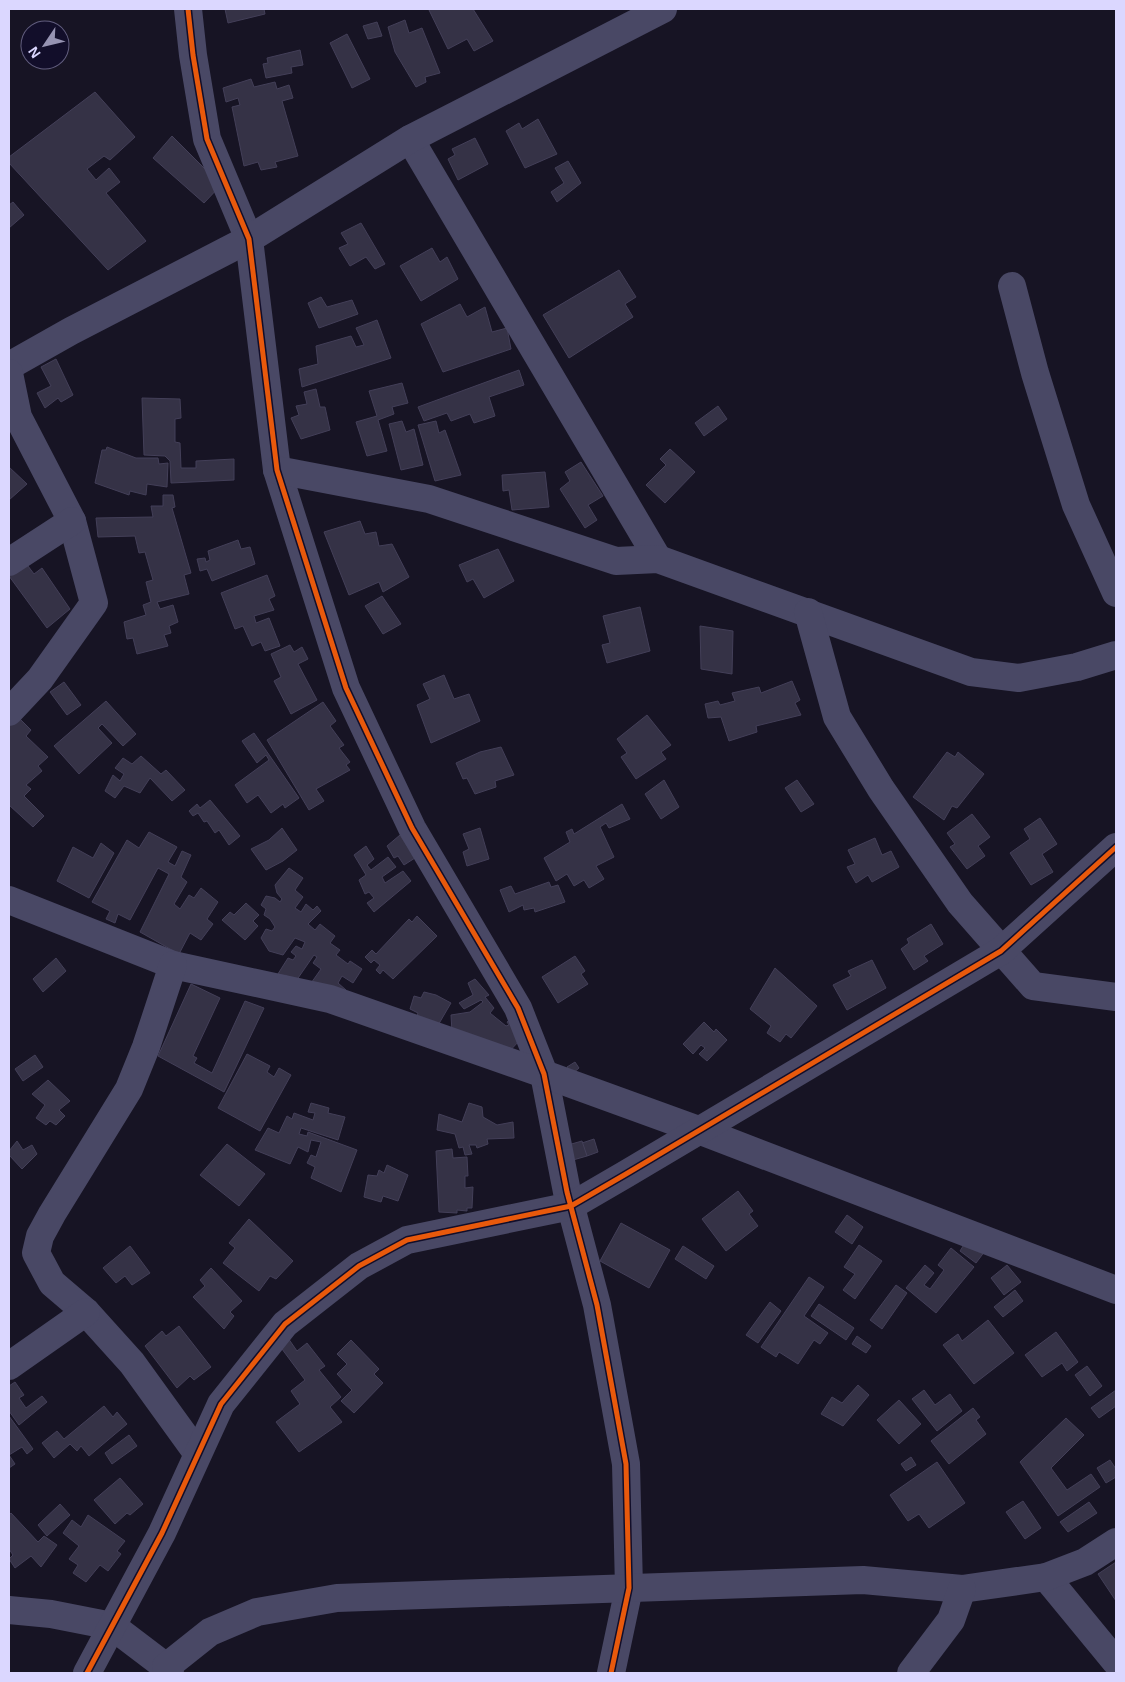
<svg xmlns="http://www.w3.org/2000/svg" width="1125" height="1682" viewBox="0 0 1125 1682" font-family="Arial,sans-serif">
  <rect width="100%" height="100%" fill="#171424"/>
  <g fill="#353246" stroke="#433f58">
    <path d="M225 9H264L265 14 228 23Z"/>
    <path d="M431 9H473L493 41 474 51 467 39 448 49 429 10Z"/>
    <path d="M405 20 409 33 422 28 440 73 425 77 426 82 416 87 395 52 388 27Z"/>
    <path d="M377 22 382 36 368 39 363 26Z"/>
    <path d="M347 34 370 79 352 88 330 43Z"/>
    <path d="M300 50 303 65 291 67 292 73 266 78 263 64 268 63 267 58Z"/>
    <path d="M251 79 254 87 275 82 277 89 289 85 293 98 282 101 298 156 275 162 277 167 261 170 258 162 244 166 232 107 240 105 238 98 226 102 223 88Z"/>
    <path d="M95 92 135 137 110 160 104 156 87 169 96 180 109 168 120 182 106 193 146 241 108 270 9 163V157Z"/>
    <path d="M538 119 557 154 525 168 506 131 519 123 522 129Z"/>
    <path d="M172 136 221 185 204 203 153 158Z"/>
    <path d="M475 138 488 164 458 180 448 159 455 155 452 149Z"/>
    <path d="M568 161 581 183 557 202 551 192 564 183 555 168Z"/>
    <path d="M13 202 24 215 9 228V205Z"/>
    <path d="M361 223 385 264 375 269 366 257 350 266 339 248 348 244 341 233Z"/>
    <path d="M432 248 440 262 447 257 458 279 421 301 400 266Z"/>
    <path d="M619 270 636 297 625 304 633 317 569 358 543 315Z"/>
    <path d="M321 297 327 307 352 300 358 314 319 328 308 303Z"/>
    <path d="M460 304 467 317 485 307 492 332 507 328 511 349 443 372 421 324Z"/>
    <path d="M377 320 391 358 302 387 299 369 318 364 316 346 351 336 356 347 364 345 356 328Z"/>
    <path d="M56 359 73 395 61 402 58 398 45 408 37 393 51 386 41 367Z"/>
    <path d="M519 370 524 385 489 397 495 416 474 423 470 414 451 421 447 413 424 421 418 407Z"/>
    <path d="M402 383 408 403 392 407 394 414 378 420 387 451 367 456 356 422 377 416 369 391Z"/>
    <path d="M316 389 320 407H325L330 430 301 439 291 418 299 415 296 406 307 404 304 392Z"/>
    <path d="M142 398 180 399 181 418 175 419V442L180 443 181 468H196V461L234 459V480L171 483 170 461 165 456 144 455Z"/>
    <path d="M718 406 727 419 704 436 695 423Z"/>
    <path d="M402 421 406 432 414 429 423 465 401 470 389 424Z"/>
    <path d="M436 421 439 433 445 430 461 475 435 481 418 425Z"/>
    <path d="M107 447 136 458H158L159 464 168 463 167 487 147 484 146 495 130 491 129 495 95 483 102 450H106Z"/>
    <path d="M670 449 695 472 665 503 646 485 666 465 660 459Z"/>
    <path d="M581 462 603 496 588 505 597 520 585 528 560 489 570 481 565 472Z"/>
    <path d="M9 467 27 484 9 500Z"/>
    <path d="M545 472 549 507 512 510 509 490 503 491 502 475Z"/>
    <path d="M163 495H173L175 507 172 508 191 573 184 575 189 594 157 602 160 609 173 605 178 622 169 626 171 633 164 635 168 646 137 654 133 638 127 639 124 622 146 615 143 605 151 602 146 582 153 580 145 552 139 553 135 536 98 537 96 518 153 517 151 506H163Z"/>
    <path d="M360 521 365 534 376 532 379 546 392 544 409 577 383 592 379 582 349 595 324 532Z"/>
    <path d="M238 540 241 549 250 547 255 564 212 581 207 569 200 571 197 559 205 558 206 562 210 560 208 551Z"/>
    <path d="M498 549 514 581 484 598 473 579 467 582 459 565Z"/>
    <path d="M22 558 34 574 42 568 70 609 47 628 9 576V568Z"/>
    <path d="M267 575 275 596 269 599 274 610 254 616 256 623 269 618 280 646 265 651 261 642 252 646 243 626 235 629 221 593Z"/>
    <path d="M382 596 401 624 383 634 365 606Z"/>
    <path d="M640 607 650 651 607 663 602 645 610 643 603 616Z"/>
    <path d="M700 626 733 631 732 674 701 669Z"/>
    <path d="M290 645 294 652 302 647 308 659 298 664 317 700 291 714 274 681 281 677 271 654Z"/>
    <path d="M444 675 454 699 469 694 480 721 431 743 417 705 430 699 423 684Z"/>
    <path d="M792 681 800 700 795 703 801 715 756 726 757 732 729 741 721 717 708 718 705 704 718 701 720 705 735 701 732 693 759 687 761 693Z"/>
    <path d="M64 682 81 705 67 715 50 692Z"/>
    <path d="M106 701 136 734 123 746 102 724 98 728 112 743 79 774 54 746Z"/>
    <path d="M323 702 336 721 330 726 344 745 339 748 350 762 346 765 350 770 316 789 324 801 309 810 267 740Z"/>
    <path d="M14 713 31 730 26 736 48 757 38 766 42 771 26 785 31 789 24 796 44 816 33 827 9 805V719Z"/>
    <path d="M647 715 671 745 661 752 666 759 636 779 621 757 627 753 617 739Z"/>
    <path d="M254 733 299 798 285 808 283 804 271 813 258 795 247 803 235 785 269 760 266 755 257 763 242 741Z"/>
    <path d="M501 747 514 775 495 781 496 787 475 794 467 778 463 779 456 763 480 752Z"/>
    <path d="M947 752 955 757 958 752 984 774 957 808 952 806 944 820 913 797Z"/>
    <path d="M141 756 161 774 166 770 185 790 172 801 150 778 140 793 124 786 115 798 105 791 113 775 120 781 124 774 115 768 123 758 132 764Z"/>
    <path d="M664 780 679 807 661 819 645 794Z"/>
    <path d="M797 780 814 804 801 812 785 788Z"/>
    <path d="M210 800 240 836 229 845 219 830 215 833 207 821 204 822 198 813 193 816 189 811 197 804 200 808Z"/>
    <path d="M622 804 630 819 609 828 606 823 600 827 614 857 596 866 604 879 589 888 584 880 574 886 567 874 556 881 544 858 570 842 566 832 572 829 574 834Z"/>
    <path d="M972 814 990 837 978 846 985 856 967 869 950 847 955 844 947 833Z"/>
    <path d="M1040 818 1057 844 1042 854 1053 872 1031 885 1010 853 1030 839 1024 829Z"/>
    <path d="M282 828 297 850 283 861 266 870 251 849 269 840Z"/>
    <path d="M480 828 489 859 467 866 463 852 469 849 463 834Z"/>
    <path d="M149 832 177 847 168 862 175 866 182 851 191 855 181 877 187 882 174 904 180 909 189 895 194 898 201 888 218 902 207 919 213 924 201 940 190 933 179 954 140 932 169 874 158 868 130 920 118 914 115 923 106 919 110 911 92 902 127 840 139 848Z"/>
    <path d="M400 835 415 858 404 865 398 856 394 858 387 846Z"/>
    <path d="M875 838 882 855 891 851 899 867 872 882 868 875 856 883 847 867 855 864 848 850Z"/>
    <path d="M101 843 114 853 89 898 57 881 73 847 93 858Z"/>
    <path d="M366 846 374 859 367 865 371 870 388 857 396 867 382 877 385 883 403 871 411 881 374 912 367 903 374 898 369 892 365 894 359 880 366 875 354 855Z"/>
    <path d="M289 868 303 878 295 890 303 897 295 908 301 912 306 904 313 910 317 906 321 911 308 924 315 930 320 924 335 936 330 943 340 950 336 955 348 964 350 961 362 969 353 983 342 976 338 983 346 990 342 995 309 986 321 969 313 963 317 957 314 955 296 981 285 975 281 981 276 977 288 958 293 960 296 956 291 952 296 946 302 949 305 942 295 938 283 955 269 951 261 938 266 929 272 931 275 927 270 919 264 915 266 909 261 905 266 896 275 898 280 902 282 899 277 893 275 885Z"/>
    <path d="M549 882 551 887 558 885 565 902 535 912 534 908 524 910 523 905 509 912 500 890 511 886 515 894Z"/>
    <path d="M246 903 259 915 253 921 258 926 245 940 222 920 230 912 234 915Z"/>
    <path d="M417 916 437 936 393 979 383 970 380 974 376 970 380 965 374 960 371 963 365 957 372 950 376 954 409 919 412 922Z"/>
    <path d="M931 924 943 944 924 956 928 961 914 970 901 949 909 943 907 939Z"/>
    <path d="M575 956 585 971 581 974 588 984 558 1003 542 977Z"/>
    <path d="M56 958 66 971 43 992 33 979Z"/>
    <path d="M872 960 886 988 847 1010 833 985 851 976 848 971Z"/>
    <path d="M775 968 817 1006 791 1038 786 1034 780 1042 767 1033 771 1026 750 1009Z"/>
    <path d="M475 979 489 995 485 997 494 1008 490 1013 506 1026 509 1025 507 1022 512 1018 521 1039 504 1057 452 1032 451 1015 470 1012 483 1002 481 1000 464 1009 459 1003 473 995 468 983Z"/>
    <path d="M191 984 220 998 193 1056 197 1058 194 1063 212 1073 245 1001 264 1008 224 1092 158 1056Z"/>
    <path d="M424 992 436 995 451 1003 437 1027 416 1018 418 1013 410 1009 414 996 421 998Z"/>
    <path d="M704 1022 714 1032 716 1029 727 1040 707 1061 699 1054 705 1048 701 1045 693 1054 683 1044Z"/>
    <path d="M247 1054 270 1066 267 1072 274 1077 279 1068 291 1075 260 1131 218 1108Z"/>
    <path d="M35 1055 43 1067 23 1081 15 1069Z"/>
    <path d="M575 1062 579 1068 572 1074 567 1067Z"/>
    <path d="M48 1080 70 1101 59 1110 65 1116 56 1125 50 1121 46 1125 36 1118 45 1105 32 1094Z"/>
    <path d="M311 1103 329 1108 328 1113 345 1117 338 1140 301 1128 299 1134 307 1136 308 1132 357 1150 341 1192 311 1178 315 1167 307 1163 311 1155 316 1157 321 1142 311 1140 308 1152 298 1147 290 1164 255 1150 268 1128 279 1133 287 1116 292 1119 294 1113 313 1120 315 1113 308 1112Z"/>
    <path d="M469 1103 482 1107 483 1117 497 1125 513 1122 514 1138 487 1139 488 1144 477 1148 476 1145H469L472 1154 465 1155 463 1147 459 1148 455 1134 437 1130 439 1114 462 1122Z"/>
    <path d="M594 1139 598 1152 587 1156 582 1143Z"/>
    <path d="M17 1141 23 1150 32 1145 37 1154 22 1169 9 1155V1151Z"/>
    <path d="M582 1141 587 1156 573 1160 568 1145Z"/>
    <path d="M227 1144 265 1174 239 1206 200 1175Z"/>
    <path d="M452 1149 453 1158 467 1157 468 1176H465V1188L473 1187 472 1208H467V1211L457 1210V1213L439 1212 436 1151Z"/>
    <path d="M387 1165 408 1175 398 1201 383 1196 381 1202 364 1197 368 1175 377 1176 379 1170 384 1173Z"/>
    <path d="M738 1191 753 1211 749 1214 758 1226 726 1251 702 1219Z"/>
    <path d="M847 1215 863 1227 852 1244 835 1232Z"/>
    <path d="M249 1219 293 1261 276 1279 270 1276 259 1291 223 1263 235 1248 229 1243Z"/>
    <path d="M621 1223 670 1250 649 1288 600 1261Z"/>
    <path d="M968 1238 985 1251 976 1263 960 1251Z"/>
    <path d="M859 1245 882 1261 855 1299 843 1290 855 1274 844 1267Z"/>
    <path d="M130 1246 150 1273 132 1285 125 1276 116 1283 103 1268Z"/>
    <path d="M683 1246 714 1266 706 1279 675 1259Z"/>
    <path d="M951 1248 974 1267 936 1313 906 1288 925 1265 934 1273 924 1285 930 1289 944 1270 938 1265Z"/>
    <path d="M1007 1265 1021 1282 1004 1295 991 1278Z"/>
    <path d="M211 1268 242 1301 230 1312 234 1316 224 1329 193 1297 205 1286 200 1280Z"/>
    <path d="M809 1277 824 1287 804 1316 828 1333 820 1344 814 1340 798 1364 779 1352 776 1357 761 1347Z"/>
    <path d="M896 1285 907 1293 882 1329 870 1320Z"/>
    <path d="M1015 1290 1023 1301 1003 1317 994 1307Z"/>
    <path d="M770 1302 781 1311 758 1343 746 1335Z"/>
    <path d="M819 1304 854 1328 846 1340 811 1316Z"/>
    <path d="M988 1320 1014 1353 974 1384 943 1345 958 1334 962 1341Z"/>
    <path d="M179 1326 211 1367 194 1380 190 1376 177 1388 145 1346 162 1331 166 1336Z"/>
    <path d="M1056 1332 1078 1362 1067 1371 1062 1363 1042 1377 1025 1355Z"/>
    <path d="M857 1336 871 1346 866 1353 852 1344Z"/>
    <path d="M288 1338 297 1351 307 1343 325 1366 319 1370 341 1397 330 1407 342 1422 299 1452 276 1422 300 1404 291 1391 305 1380 279 1345Z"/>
    <path d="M351 1340 379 1369 374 1374 383 1383 354 1413 341 1401 352 1390 337 1374 347 1364 337 1354Z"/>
    <path d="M1087 1366 1102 1386 1090 1396 1075 1375Z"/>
    <path d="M15 1382 24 1395 19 1398 26 1408 42 1396 47 1402 19 1425 9 1411V1386Z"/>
    <path d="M858 1385 869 1395 843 1426 821 1414 832 1397 842 1403Z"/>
    <path d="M924 1390 935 1405 950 1394 962 1411 937 1431 912 1399Z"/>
    <path d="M1116 1390V1406L1099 1418 1091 1408Z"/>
    <path d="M899 1400 921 1424 899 1444 877 1420Z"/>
    <path d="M104 1406 113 1417 117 1412 127 1424 89 1456 81 1446 77 1451 70 1444 54 1458 42 1443 57 1431 64 1439Z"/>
    <path d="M973 1408 980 1417 976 1420 986 1434 949 1464 931 1441Z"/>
    <path d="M9 1416 33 1449 27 1454 22 1447 9 1455 15 1464 9 1468Z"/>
    <path d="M1066 1418 1084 1435 1051 1468 1067 1490 1091 1474 1100 1487 1058 1516 1020 1462Z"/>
    <path d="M129 1435 137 1446 112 1464 105 1453Z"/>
    <path d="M911 1457 916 1465 906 1471 901 1464Z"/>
    <path d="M1110 1460 1116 1469V1477L1106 1483 1097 1468Z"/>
    <path d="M937 1462 965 1503 929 1528 919 1514 908 1521 890 1495Z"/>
    <path d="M120 1478 143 1504 130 1515 127 1513 115 1524 94 1500Z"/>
    <path d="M1023 1501 1041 1528 1025 1539 1006 1512Z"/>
    <path d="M1089 1502 1097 1513 1068 1532 1060 1522Z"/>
    <path d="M60 1504 70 1515 47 1536 38 1525Z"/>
    <path d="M11 1513 38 1542 44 1536 57 1545 41 1567 31 1556 15 1568 9 1559 13 1555 9 1549V1515Z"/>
    <path d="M88 1515 125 1541 117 1551 121 1554 108 1571 100 1565 86 1582 73 1573 78 1565 69 1559 79 1546 63 1533 72 1520 81 1527Z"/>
    <path d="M1116 1562V1601L1098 1574Z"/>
  </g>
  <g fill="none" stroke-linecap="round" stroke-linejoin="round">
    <g stroke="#494865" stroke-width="28">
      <path d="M188 9 193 55 207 139 249 239 277 470 346 688 412 828 518 1008 544 1074 567 1192 597 1305 626 1464 629 1588 611 1673"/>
      <path d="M410 139 658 559"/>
      <path d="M1012 286 1035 373 1076 505 1116 593"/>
      <path d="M9 366 71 331 249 239 410 139 663 9"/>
      <path d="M9 373 18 417 72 521 94 603 40 679 9 712"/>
      <path d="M277 470 429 499 616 561 658 559 971 672 1019 678 1077 667 1116 655"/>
      <path d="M9 562 72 521"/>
      <path d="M808 612 837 717 881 789 960 903 1033 986 1116 997"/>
      <path d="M9 900 173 965 330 999 544 1074 701 1131 1116 1290"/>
      <path d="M173 965 146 1047 129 1089 52 1214 40 1236 36 1253 52 1283 86 1312 132 1363 197 1453"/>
      <path d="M9 1366 86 1312"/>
      <path d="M1046 1577 1116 1662"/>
      <path d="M9 1610 51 1614 112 1626 166 1667 170 1673"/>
      <path d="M166 1667 210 1632 257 1612 337 1598 863 1580 962 1589 1046 1577 1085 1562 1116 1542"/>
      <path d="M87 1673 162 1533 221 1404 285 1324 359 1266 407 1240 571 1206 626 1174 1001 951 1116 847"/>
      <path d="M911 1673 951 1620 962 1589"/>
    </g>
    <g stroke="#120e2a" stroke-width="8">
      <g id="cycleway">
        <path d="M188 9 193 55 207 139 249 239 277 470 346 688 412 828 518 1008 544 1074 567 1192 597 1305 626 1464 629 1588 611 1673"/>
        <path d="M87 1673 162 1533 221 1404 285 1324 359 1266 407 1240 571 1206 626 1174 1001 951 1116 847"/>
      </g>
    </g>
    <use href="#cycleway" stroke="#e8590c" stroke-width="5"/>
  </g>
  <rect width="1125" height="1682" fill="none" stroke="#dbd7ff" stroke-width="20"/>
  <g transform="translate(45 45) rotate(235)"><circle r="24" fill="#120e2a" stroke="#625e7f"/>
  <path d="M0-4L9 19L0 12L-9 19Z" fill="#9693b2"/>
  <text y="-8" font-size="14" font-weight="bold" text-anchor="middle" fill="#dbd7ff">N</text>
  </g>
</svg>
